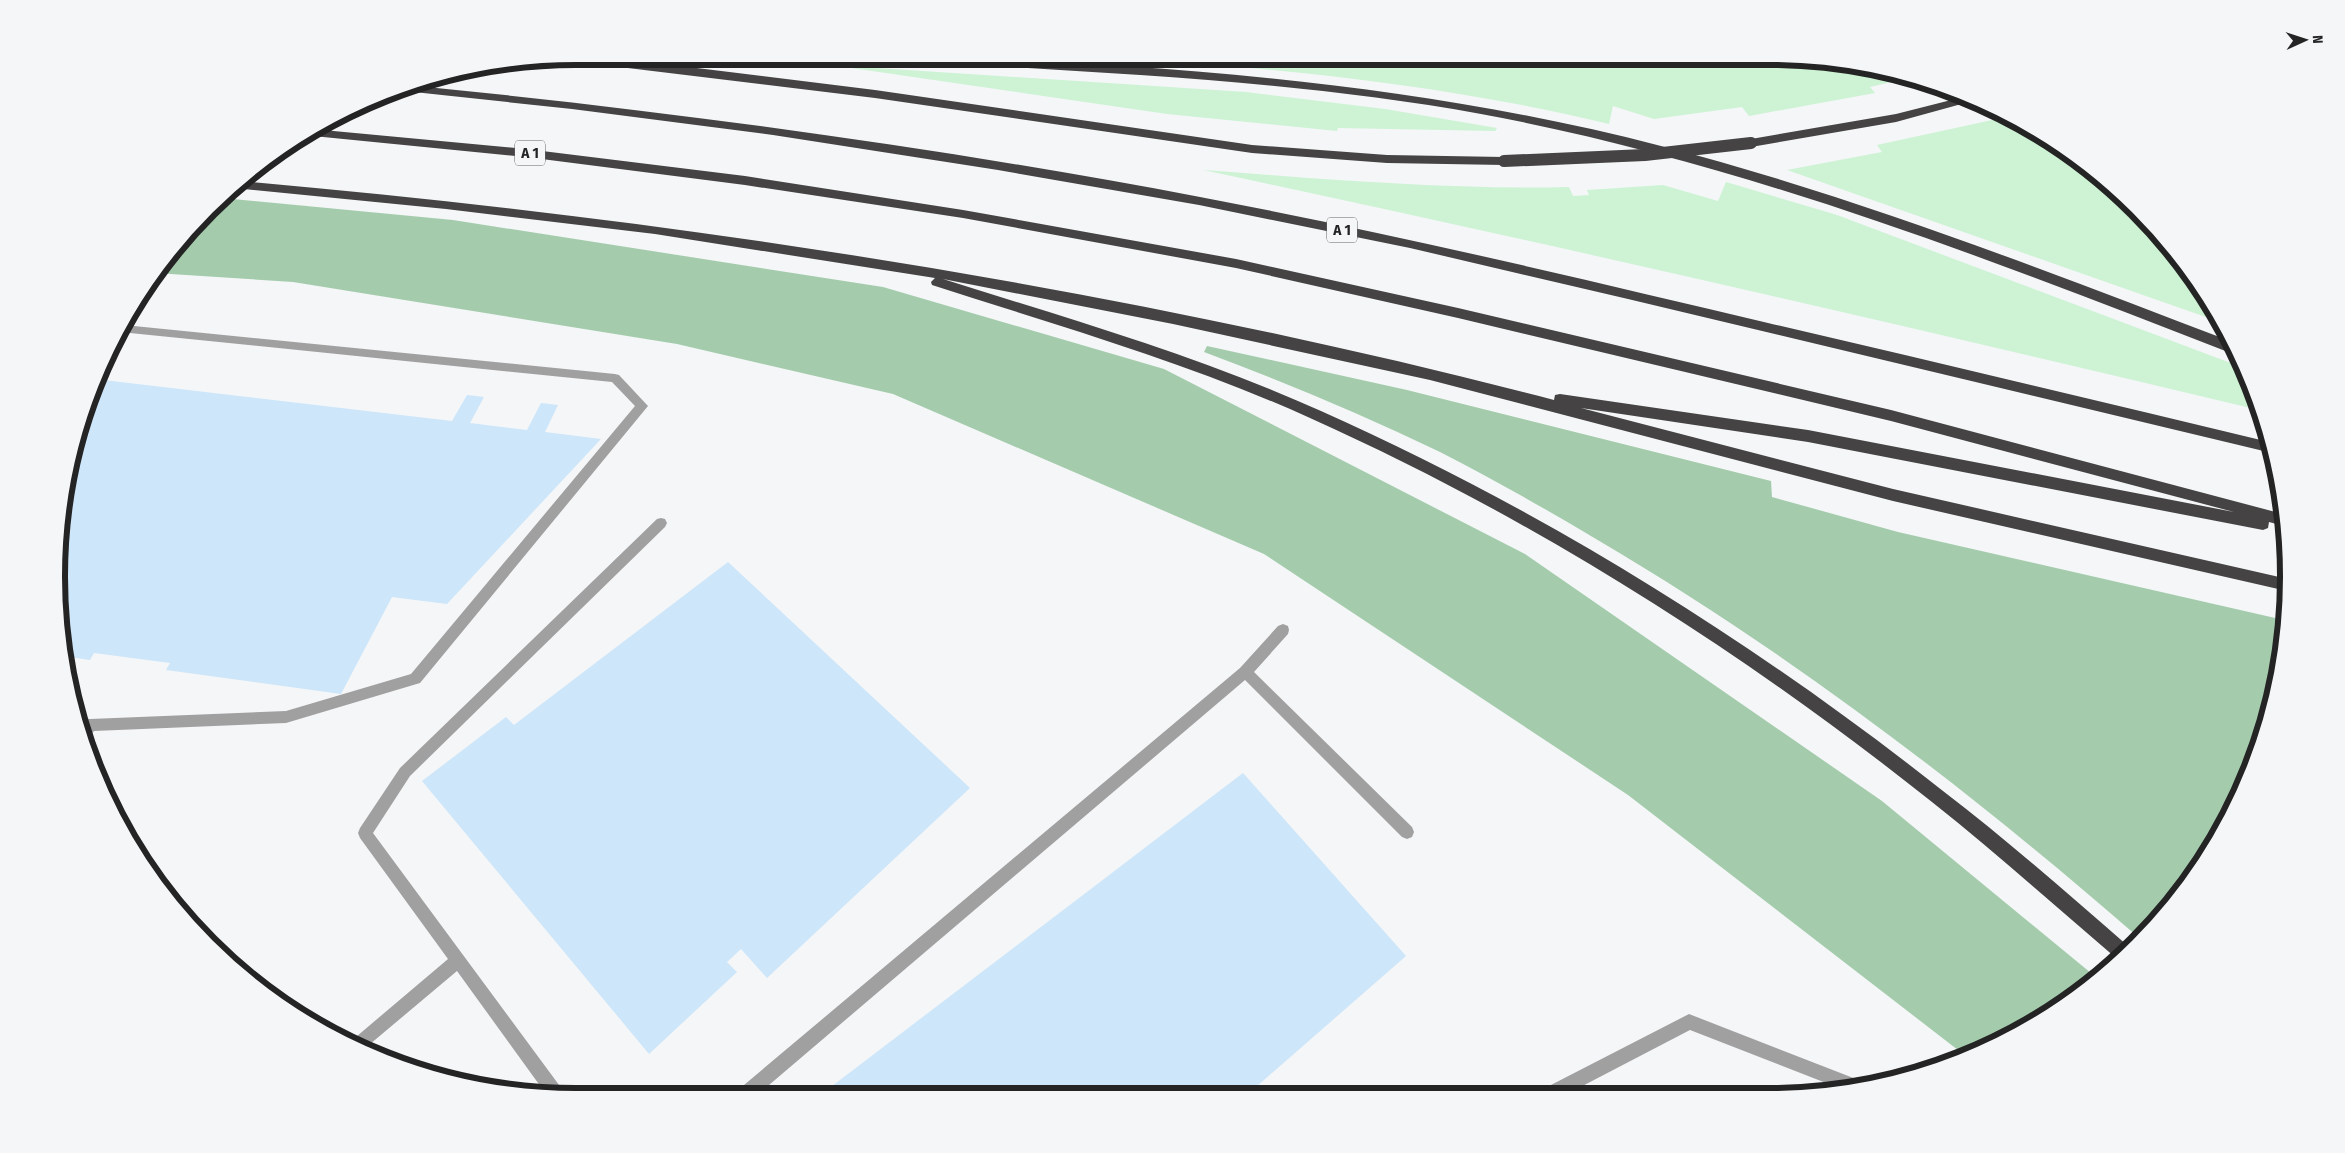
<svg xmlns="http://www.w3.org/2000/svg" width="2345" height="1153" viewBox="0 0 2345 1153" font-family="'Fira Sans Condensed',sans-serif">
  <rect width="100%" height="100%" fill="#f4f6f8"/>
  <g fill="#cdf3d4">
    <path d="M1095 56H1769L1870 66 1908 78 1870 87 1875 93 1749 116 1742 107 1654 119 1613 106 1609 124C1440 83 1267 67 1095 56Z"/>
    <path d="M831 65 1246 92 1385 109 1497 128 1495 131 1338 128 1337 131 1167 114Z"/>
    <path d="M2006 117 2058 144 2137 209 2201 288 2220 322 1787 170 1882 152 1877 145Z"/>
    <path d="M1203 170C1324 179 1447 190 1569 187L1573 196 1589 195 1587 190 1663 185 1718 201 1726 182 1837 215 2244 368 2259 410C1908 326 1556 245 1203 170Z"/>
  </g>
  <g fill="#a4ccac">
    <path d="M223 198 453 220 883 287 1164 369 1525 554 1882 801 2097 978 2085 989 1967 1057 1628 795 1264 554 893 394 677 344 293 282 155 273 186 233Z"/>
    <path d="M1207 346 1407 390 1771 481 1772 497 1898 532 2284 620 2279 678 2249 776 2181 893 2138 937C1968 789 1790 653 1596 539 1544 508 1493 479 1440 452 1363 415 1284 382 1204 352Z"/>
  </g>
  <g fill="#cde6f9">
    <path d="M95 379 452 421 467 395 484 397 470 423 527 430 541 403 558 405 545 432 601 439 447 604 392 597 341 694 166 670 170 663 94 653 90 660 63 656 61 644 57 543 66 475Z"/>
    <path d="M728 562 970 788 767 978 741 949 727 962 737 972 649 1054 422 781 506 717 514 725Z"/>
    <path d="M1243 773 1406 956 1248 1094 819 1096Z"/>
  </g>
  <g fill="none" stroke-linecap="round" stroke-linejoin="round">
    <g fill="#a1a0a1" fill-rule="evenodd">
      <path d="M124 325 615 374 619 375 648 406 420 683 286 723 94 731 87 740 83 742 79 717 90 719 286 711 411 674 635 406 612 382 120 332Z"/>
      <path d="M661 518 665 519 667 523 665 527 410 776 373 833 562 1089 564 1095 546 1094 457 971 363 1050 350 1042 448 959 360 838 358 833 360 828 400 768 657 519Z"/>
      <path d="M1283 624 1288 626 1289 630 1288 634 1254 672 1412 827 1414 832 1412 837 1407 839 1402 837 1245 680 756 1096H736L738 1090 1240 668 1278 626Z"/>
      <path d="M1689 1014 1856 1079 1862 1081 1863 1085 1844 1090 1690 1030 1569 1093H1545L1547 1087Z"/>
    </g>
    <g fill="#454344" fill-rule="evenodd">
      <path d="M599 56 875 90 1252 145 1387 155 1504 157 1510 161 1504 165 1387 163 1252 153 875 98 570 61 565 57Z"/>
      <path d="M894 56C970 56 1046 61 1122 66 1305 78 1483 100 1661 146 1856 196 2043 270 2230 341L2236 352H2228C1984 257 1740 162 1481 114 1289 79 1094 73 899 60Z"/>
      <path d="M407 85C672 111 937 147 1200 197 1390 233 1579 278 1768 323 1935 362 2102 402 2269 442L2272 453 1628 299 1410 248 1199 205 998 170 773 135 572 109 395 90Z"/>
      <path d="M1967 96 1976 100 1896 122 1751 147 1745 143 1751 139 1896 114Z"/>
      <path d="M312 129 526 149 745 176 963 210 1236 259 1458 308 1891 410 2283 514 2284 526 2269 522 2268 528 2263 530 1808 442 1581 408 1893 489 2288 579 2287 591 1893 501 1430 380 1173 324 943 279C1070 319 1199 356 1321 411 1543 510 1752 640 1943 791 2007 840 2067 893 2128 946L2116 958C2055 906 1995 852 1932 802 1741 650 1533 518 1310 418 1189 363 1059 326 932 285L931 282 935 278 655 234 446 209 234 188 241 181C683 220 1124 288 1554 400L1555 395 1560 394 1808 430 2234 512 1891 421 1458 318 1236 268 963 218 745 185 526 157 303 135Z"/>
    </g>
    <path stroke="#454344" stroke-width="12" d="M1504 161 1645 155 1751 143"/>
  </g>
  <g text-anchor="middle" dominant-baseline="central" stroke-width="4" stroke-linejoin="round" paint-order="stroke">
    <g fill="#f4f6f8" stroke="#626364" stroke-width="1">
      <rect x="515" y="140.5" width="30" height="25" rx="4"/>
      <rect x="1327" y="217.5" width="30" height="25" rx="4"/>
    </g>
    <g font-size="15" font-weight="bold" fill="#242425">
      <text x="530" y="153">A 1</text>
      <text x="1342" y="230">A 1</text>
    </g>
  </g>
  <path d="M0 0H2345V1153H0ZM576 65H1769A511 511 0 0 1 2280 576V577A511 511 0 0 1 1769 1088H576A511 511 0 0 1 65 577V576A511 511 0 0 1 576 65Z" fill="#f4f6f8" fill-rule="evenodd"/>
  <path fill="none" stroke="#242425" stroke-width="6" d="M576 65H1769A511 511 0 0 1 2280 576V577A511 511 0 0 1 1769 1088H576A511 511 0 0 1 65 577V576A511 511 0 0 1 576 65Z"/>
  <g transform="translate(2305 40) rotate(87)" stroke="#f4f6f8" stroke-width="4" paint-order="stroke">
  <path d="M0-4L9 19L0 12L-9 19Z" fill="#242425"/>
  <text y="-8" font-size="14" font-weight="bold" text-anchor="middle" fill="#242425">N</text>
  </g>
</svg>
